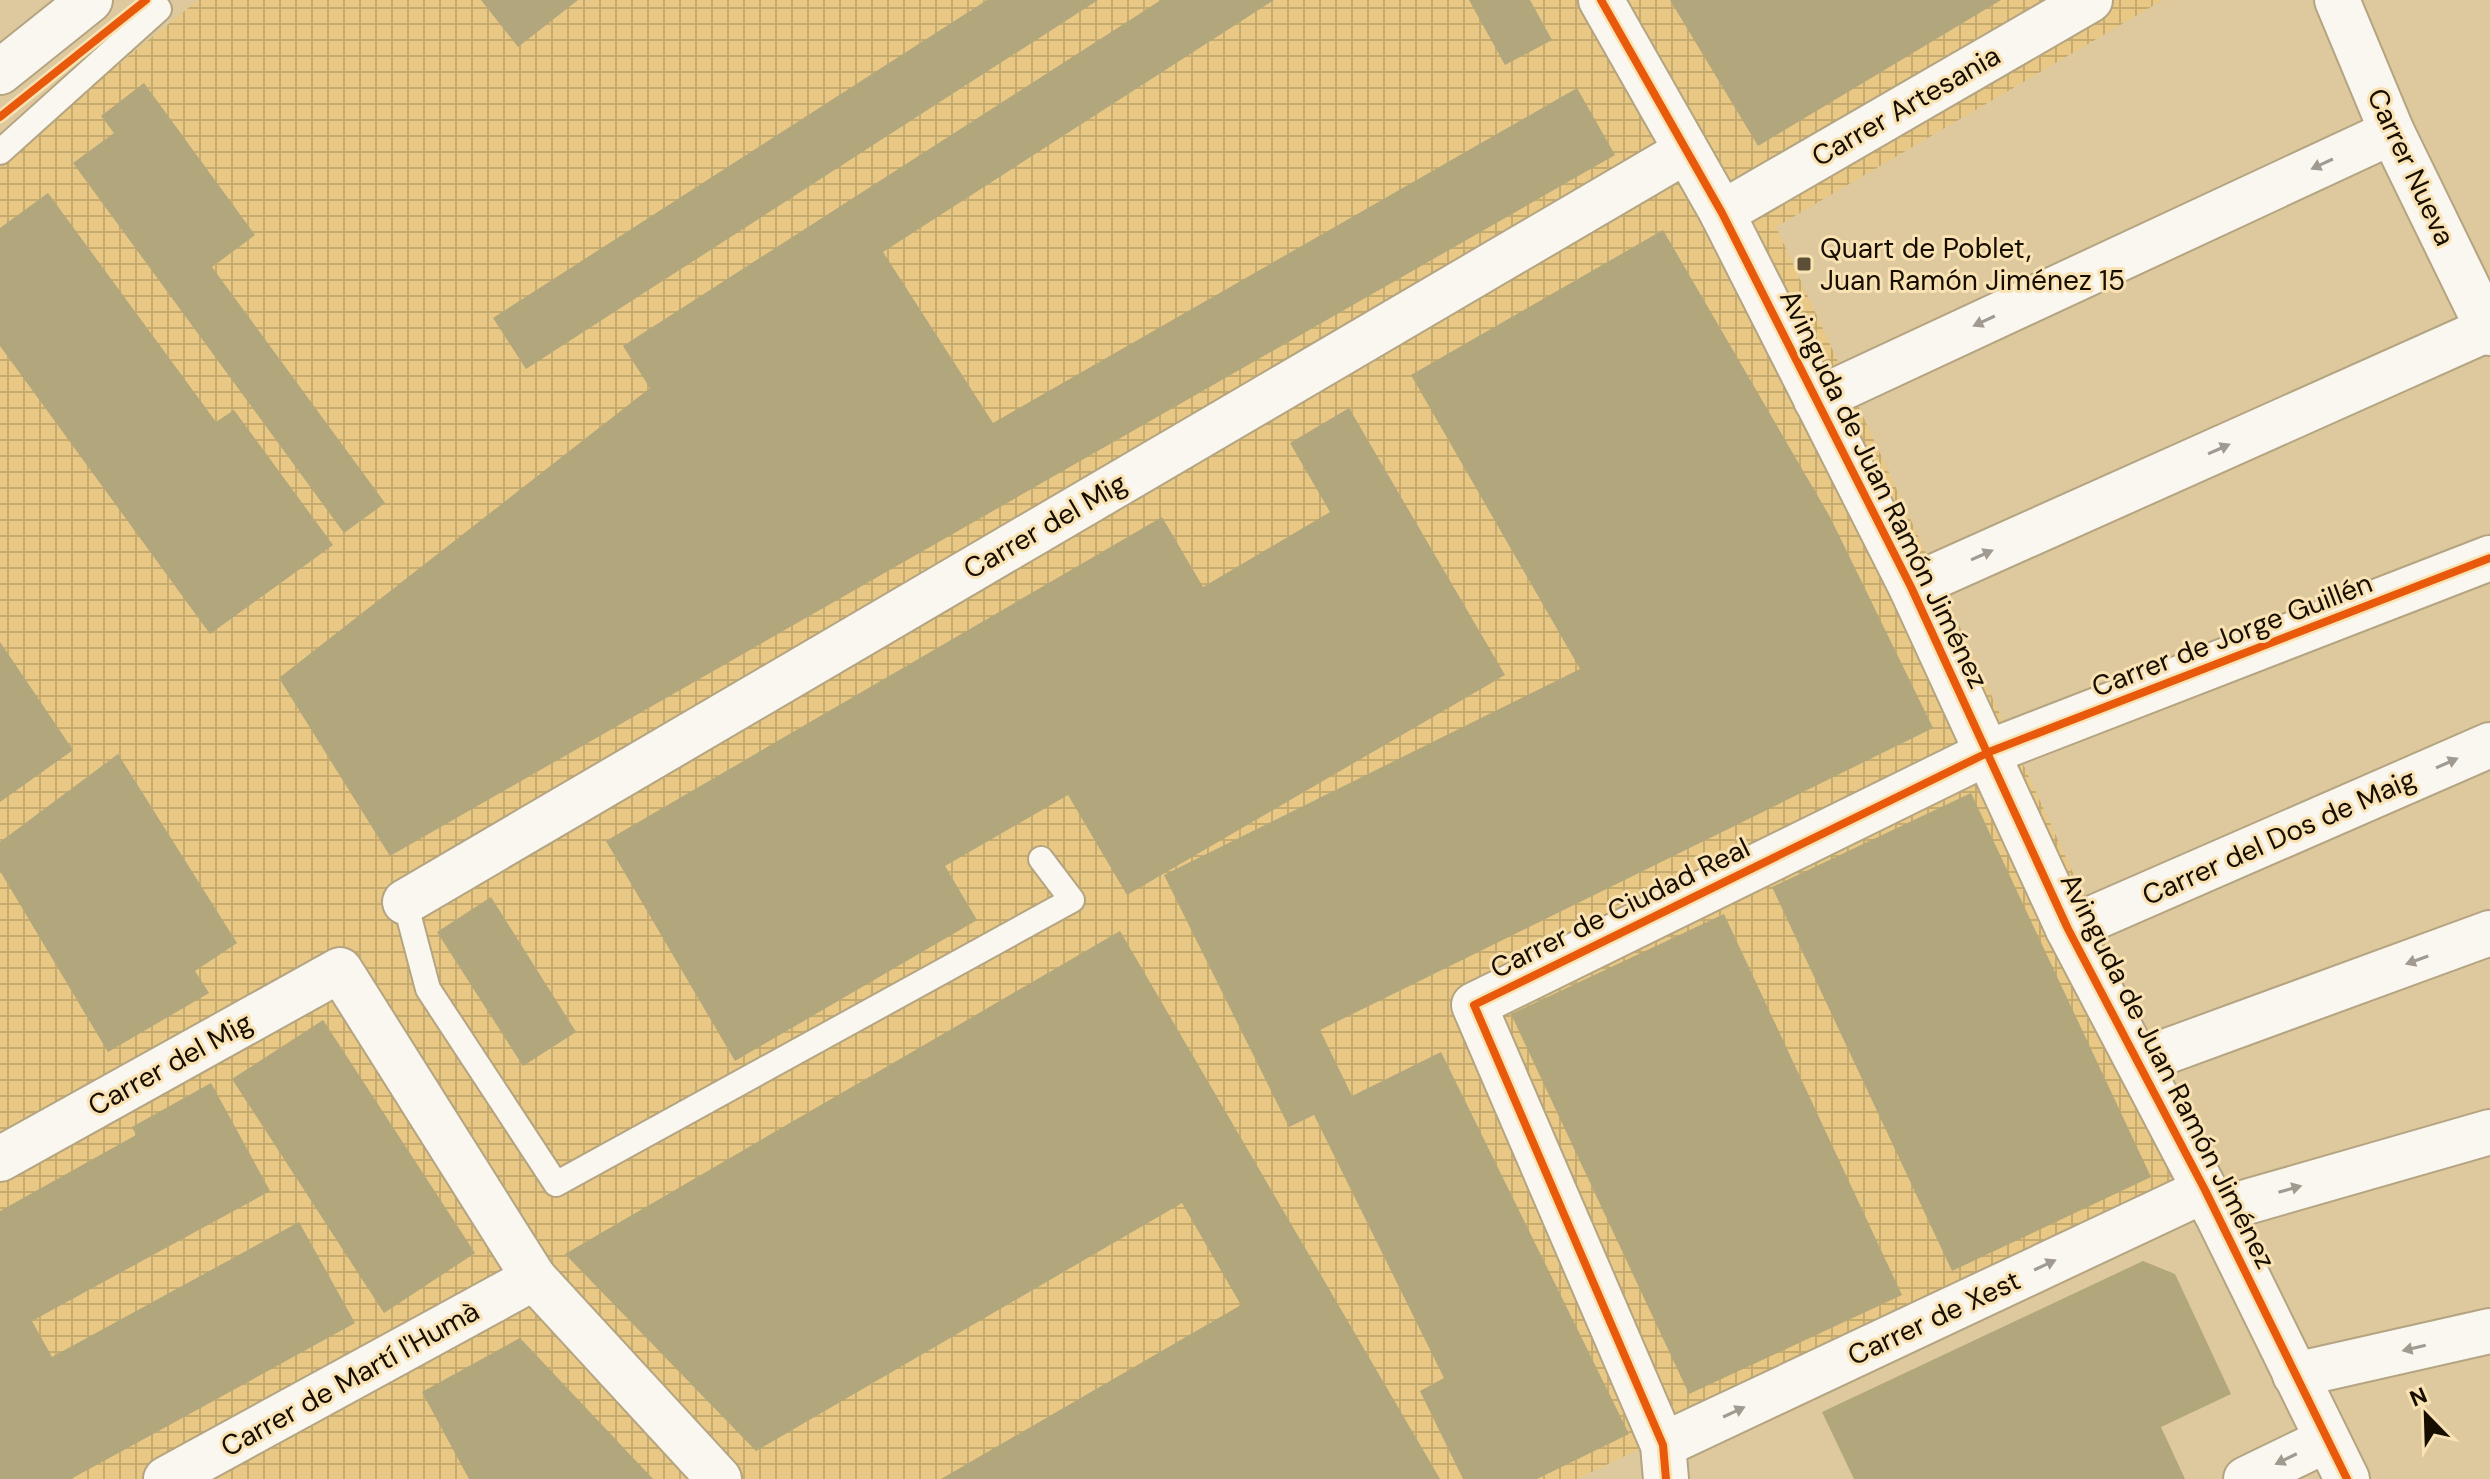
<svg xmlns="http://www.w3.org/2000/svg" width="2490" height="1479" viewBox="0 0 2490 1479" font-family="'DM Sans',sans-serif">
  <defs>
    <pattern id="industrial-grid" width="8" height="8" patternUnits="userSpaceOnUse" patternTransform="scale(2)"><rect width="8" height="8" fill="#e8c884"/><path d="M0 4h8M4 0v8" fill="none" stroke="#c6ab70"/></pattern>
  </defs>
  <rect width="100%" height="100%" fill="#dec99e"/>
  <path fill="url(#industrial-grid)" d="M198 0H2163L1776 227 2212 1175 1577 1479H0V160Z"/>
  <g fill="#b1a67c">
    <path d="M481 0H578L518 47Z"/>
    <path d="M987 0H1098L526 369 493 318Z"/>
    <path d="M1161 0H1274L883 252 993 423 1577 88 1615 155 390 856 279 678 650 388 623 346Z"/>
    <path d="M1469 0H1530L1552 40 1505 65Z"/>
    <path d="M1670 0H2001L1758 146Z"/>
    <path d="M144 83 255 235 212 267 385 503 344 533 73 163 114 133 101 116Z"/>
    <path d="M48 193 216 422 234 410 333 545 210 634 0 346V228Z"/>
    <path d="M1663 230 1830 517 1933 728 1320 1030 1352 1096 1441 1052 1629 1434 1537 1479H1463L1420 1391 1444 1378 1314 1115 1289 1127 1164 875 1580 669 1411 375Z"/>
    <path d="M1349 408 1505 675 1127 895 1068 795 945 866 977 920 735 1061 606 841 1162 517 1203 587 1330 512 1290 443Z"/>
    <path d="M0 642 73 750 0 802Z"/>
    <path d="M118 754 237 943 195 971 209 993 108 1052 0 871V842Z"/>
    <path d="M1971 793 2151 1177 1952 1271 1772 887Z"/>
    <path d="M491 897 576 1032 523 1066 437 932Z"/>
    <path d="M1724 914 1902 1295 1689 1394 1511 1014Z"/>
    <path d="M1120 931 1440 1479H941L1241 1305 1182 1203 756 1451 565 1254Z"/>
    <path d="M323 1020 475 1253 384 1313 232 1079Z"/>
    <path d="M211 1083 270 1191 32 1321 52 1357 299 1222 355 1323 71 1479H0V1211L136 1135 132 1127Z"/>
    <path d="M2143 1261 2175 1274 2231 1394 2161 1427 2185 1479H1854L1822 1412Z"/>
    <path d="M520 1338 653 1479H469L422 1392Z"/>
  </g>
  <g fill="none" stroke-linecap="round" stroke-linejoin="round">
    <g stroke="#b4a481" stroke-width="28">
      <g id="service">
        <path d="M0 152 159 9 152 0"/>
        <path d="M405 902 428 989 556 1184 1072 900 1041 859"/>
      </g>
    </g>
    <g stroke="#b4a481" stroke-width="48">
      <g id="minor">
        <path d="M2337 0 2392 132 2490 333"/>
        <path d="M1722 213 2090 0"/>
        <path d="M1816 400 2392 132"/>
        <path d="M1911 587 2488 329"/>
        <path d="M405 902 1686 151"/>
        <path d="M2068 929 2490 745"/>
        <path d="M2140 1061 2490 933"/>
        <path d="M0 1159 340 970 534 1278 719 1479"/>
        <path d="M2215 1211 2490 1132"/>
        <path d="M2295 1375 2490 1331"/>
        <path d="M1663 1445 2205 1190"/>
        <path d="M166 1479 534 1278"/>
        <path d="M1666 1479 1663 1445 1474 1005 1989 752 2490 558"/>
        <path d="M2246 1479 2327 1440"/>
      </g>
    </g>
    <g stroke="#b4a481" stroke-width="48">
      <g id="tertiary">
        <path d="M1601 0 1722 213 1911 587 2068 929 2205 1190 2347 1479"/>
        <path d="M0 72 90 0"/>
      </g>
    </g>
    <use href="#service" stroke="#faf7f0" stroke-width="24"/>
    <use href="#minor" stroke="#faf7f0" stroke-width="44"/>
    <use href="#tertiary" stroke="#faf7f0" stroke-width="44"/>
    <g stroke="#f9e3b5" stroke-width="13">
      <g id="cycleway">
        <path d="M1601 0 1722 213 1911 587 2068 929 2205 1190 2347 1479"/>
        <path d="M0 117 146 0"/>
        <path d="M1666 1479 1663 1445 1474 1005 1989 752 2490 558"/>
      </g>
    </g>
    <use href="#cycleway" stroke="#e8590c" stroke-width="8"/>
  </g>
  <defs><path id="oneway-solid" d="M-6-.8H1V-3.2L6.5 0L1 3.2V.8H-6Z" transform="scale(2)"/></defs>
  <g fill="#a09a90">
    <use href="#oneway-solid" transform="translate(2322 164) rotate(155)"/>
    <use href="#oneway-solid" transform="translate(1984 321) rotate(155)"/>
    <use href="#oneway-solid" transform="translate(2219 449) rotate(-24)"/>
    <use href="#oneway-solid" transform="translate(1982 555) rotate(-24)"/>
    <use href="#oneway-solid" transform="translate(2447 763) rotate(-24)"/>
    <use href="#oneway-solid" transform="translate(2417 960) rotate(160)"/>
    <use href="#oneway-solid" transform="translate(2290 1189) rotate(-16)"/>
    <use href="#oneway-solid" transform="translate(2045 1265) rotate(-25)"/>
    <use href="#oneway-solid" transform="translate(2414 1348) rotate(167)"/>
    <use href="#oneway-solid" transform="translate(1734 1412) rotate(-25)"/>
    <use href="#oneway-solid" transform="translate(2286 1459) rotate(154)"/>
  </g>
  <rect fill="#5d4f37" stroke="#f9e3b5" stroke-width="3" x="1796" y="256" width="16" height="16" rx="4"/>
  <g text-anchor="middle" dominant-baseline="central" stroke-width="6" stroke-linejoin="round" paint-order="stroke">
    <g font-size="28" fill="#180e00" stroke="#f9e3b5">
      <text transform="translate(1906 106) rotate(-30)">Carrer Artesania</text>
      <text transform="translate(2411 167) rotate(65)">Carrer Nueva</text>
      <text transform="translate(1884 489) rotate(64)">Avinguda de Juan Ramón Jiménez</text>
      <text transform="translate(1045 526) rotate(-30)">Carrer del Mig</text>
      <text transform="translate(2232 635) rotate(-21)">Carrer de Jorge Guillén</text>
      <text transform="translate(2279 837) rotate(-24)">Carrer del Dos de Maig</text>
      <text transform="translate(1620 908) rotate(-26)">Carrer de Ciudad Real</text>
      <text transform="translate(170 1064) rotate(-29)">Carrer del Mig</text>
      <text transform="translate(2168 1071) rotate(63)">Avinguda de Juan Ramón Jiménez</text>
      <text transform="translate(1934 1318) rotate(-25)">Carrer de Xest</text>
      <text transform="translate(350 1379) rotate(-29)">Carrer de Martí l'Humà</text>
    </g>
    <g font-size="28" fill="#180e00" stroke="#f9e3b5" text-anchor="start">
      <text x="1820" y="248">Quart de Poblet,<tspan x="1820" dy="32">Juan Ramón Jiménez 15</tspan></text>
    </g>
  </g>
  <g transform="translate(2426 1415) rotate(337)" stroke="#f9e3b5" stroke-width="6" paint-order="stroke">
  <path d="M0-6L14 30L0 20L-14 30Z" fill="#180e00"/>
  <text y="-12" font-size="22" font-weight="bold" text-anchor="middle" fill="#180e00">N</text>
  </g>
</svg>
